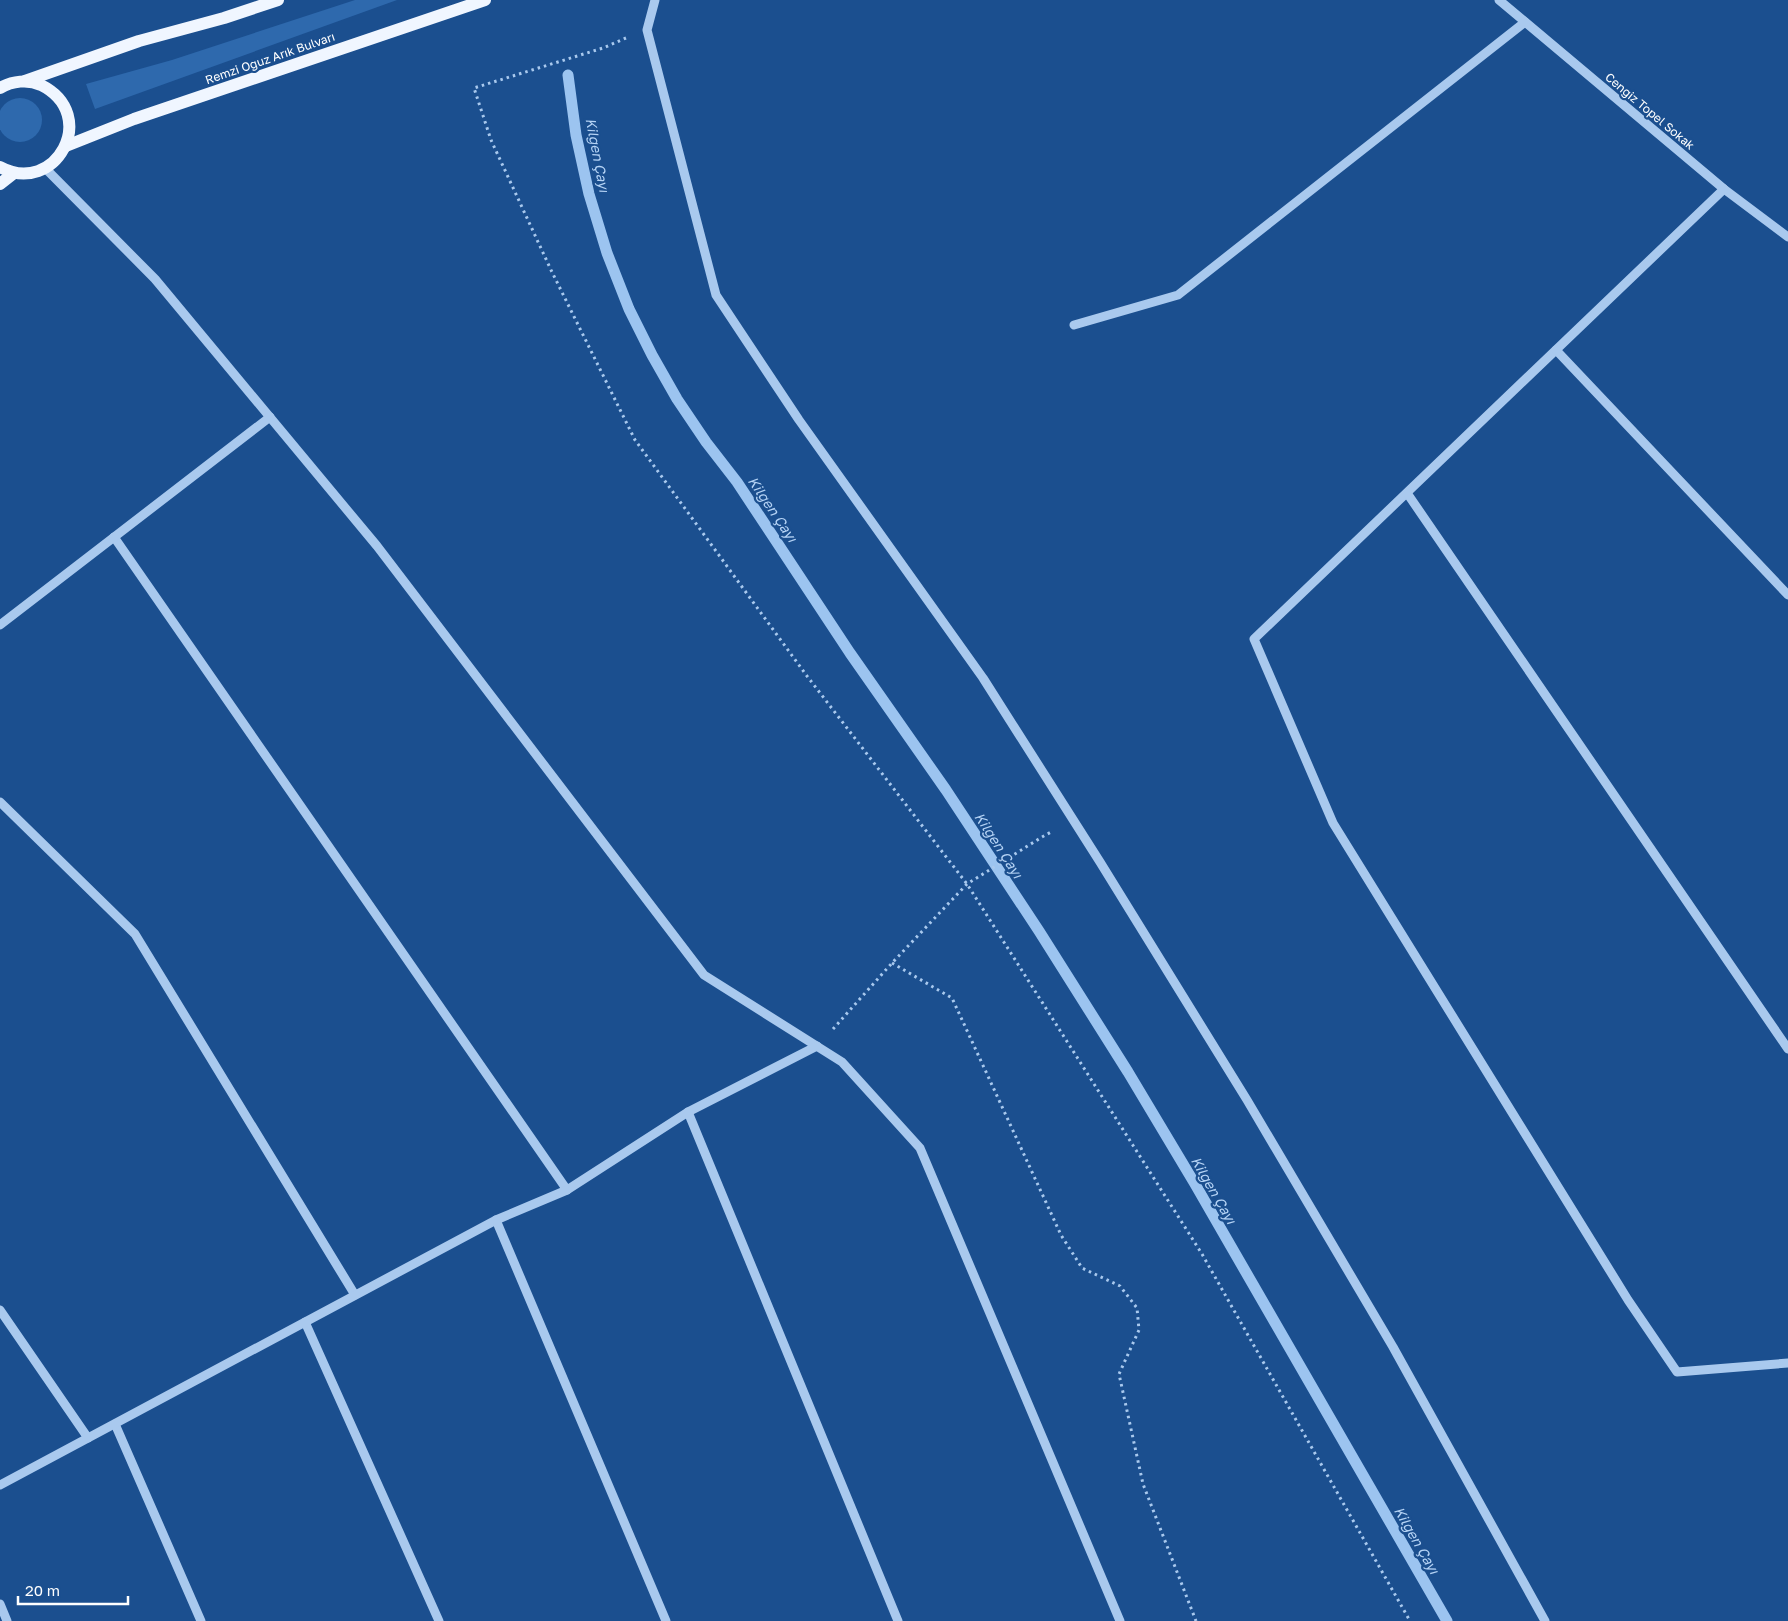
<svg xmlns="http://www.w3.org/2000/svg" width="1788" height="1621" viewBox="0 0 1788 1621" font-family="'Golos Text',sans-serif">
  <rect width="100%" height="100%" fill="#1b4f8f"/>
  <g fill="#2e69ad">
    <path d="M355 0H397L95 109 86 84 172 60Z"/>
    <circle cx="20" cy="120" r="22"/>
  </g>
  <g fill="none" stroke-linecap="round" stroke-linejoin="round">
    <path stroke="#9cc4f0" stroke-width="11" d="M568 75 576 135 589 194 607 253 629 309 652 355 677 399 706 442 737 482 850 653 946 790 1039 931 1128 1072 1195 1184 1447 1621"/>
    <g stroke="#a9c9ee" stroke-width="3" stroke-dasharray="2.5 4" stroke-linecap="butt">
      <path d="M626 38 603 48 474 88 491 140 551 270 635 440 807 676 967 884 1202 1254 1410 1621"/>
      <path d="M892 963 952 998 1061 1235 1082 1268 1120 1286 1137 1308 1139 1330 1119 1374 1143 1484 1196 1621"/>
      <path d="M833 1029 892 963 967 884 1042 837 1053 831"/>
    </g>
    <g stroke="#a9c9ee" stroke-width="9">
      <path d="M655 0 647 30 716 295 799 420 983 678 1100 862 1247 1100 1393 1347 1545 1621"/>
      <path d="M1499 0 1724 189 1788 237"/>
      <path d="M45 168 155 279 377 546 704 975 842 1062 920 1148 1120 1621"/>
      <path d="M1724 189 1254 639 1333 823 1628 1300 1677 1372 1788 1363"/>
      <path d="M1074 325 1178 295 1525 22"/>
      <path d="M1556 350 1788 595"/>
      <path d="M1407 493 1788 1049"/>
      <path d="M114 537 567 1190"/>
      <path d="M0 625 270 417"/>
      <path d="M0 802 135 934 355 1295"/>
      <path d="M688 1112 898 1621"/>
      <path d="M496 1220 666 1621"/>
      <path d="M0 1310 88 1438"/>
      <path d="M305 1322 439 1621"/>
      <path d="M115 1424 201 1621"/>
      <path d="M0 1485 496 1220 567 1190 688 1112 817 1046"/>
      <path d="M0 1604 7 1621"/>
    </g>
    <g stroke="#f0f6ff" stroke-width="12">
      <path d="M25 81 139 41 224 18 278 0"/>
      <path d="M0 88C12 81 28 79 41 85 101 115 55 197 0 167"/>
      <path d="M66 146 134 119 485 0"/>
      <path d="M0 184 14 173"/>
    </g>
  </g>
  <g text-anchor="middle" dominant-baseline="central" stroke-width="4.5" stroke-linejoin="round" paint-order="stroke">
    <g font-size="12" fill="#fff" stroke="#1b4f8f">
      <text transform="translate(270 58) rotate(-19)">Remzi Oğuz Arık Bulvarı</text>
      <text transform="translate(1650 111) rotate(40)">Cengiz Topel Sokak</text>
    </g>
    <g font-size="14" font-style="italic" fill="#b5d3f5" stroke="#1b4f8f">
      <text transform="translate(598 155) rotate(79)">Kilgen Çayı</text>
      <text transform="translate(773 509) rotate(56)">Kilgen Çayı</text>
      <text transform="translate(999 845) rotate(57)">Kilgen Çayı</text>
      <text transform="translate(1214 1190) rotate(60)">Kilgen Çayı</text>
      <text transform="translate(1417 1540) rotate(60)">Kilgen Çayı</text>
    </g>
  </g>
  <path d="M18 1596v8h110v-8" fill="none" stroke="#ffffff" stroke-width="2.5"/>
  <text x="25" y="1596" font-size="15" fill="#ffffff" stroke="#1b4f8f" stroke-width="4" paint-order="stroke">20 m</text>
</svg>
